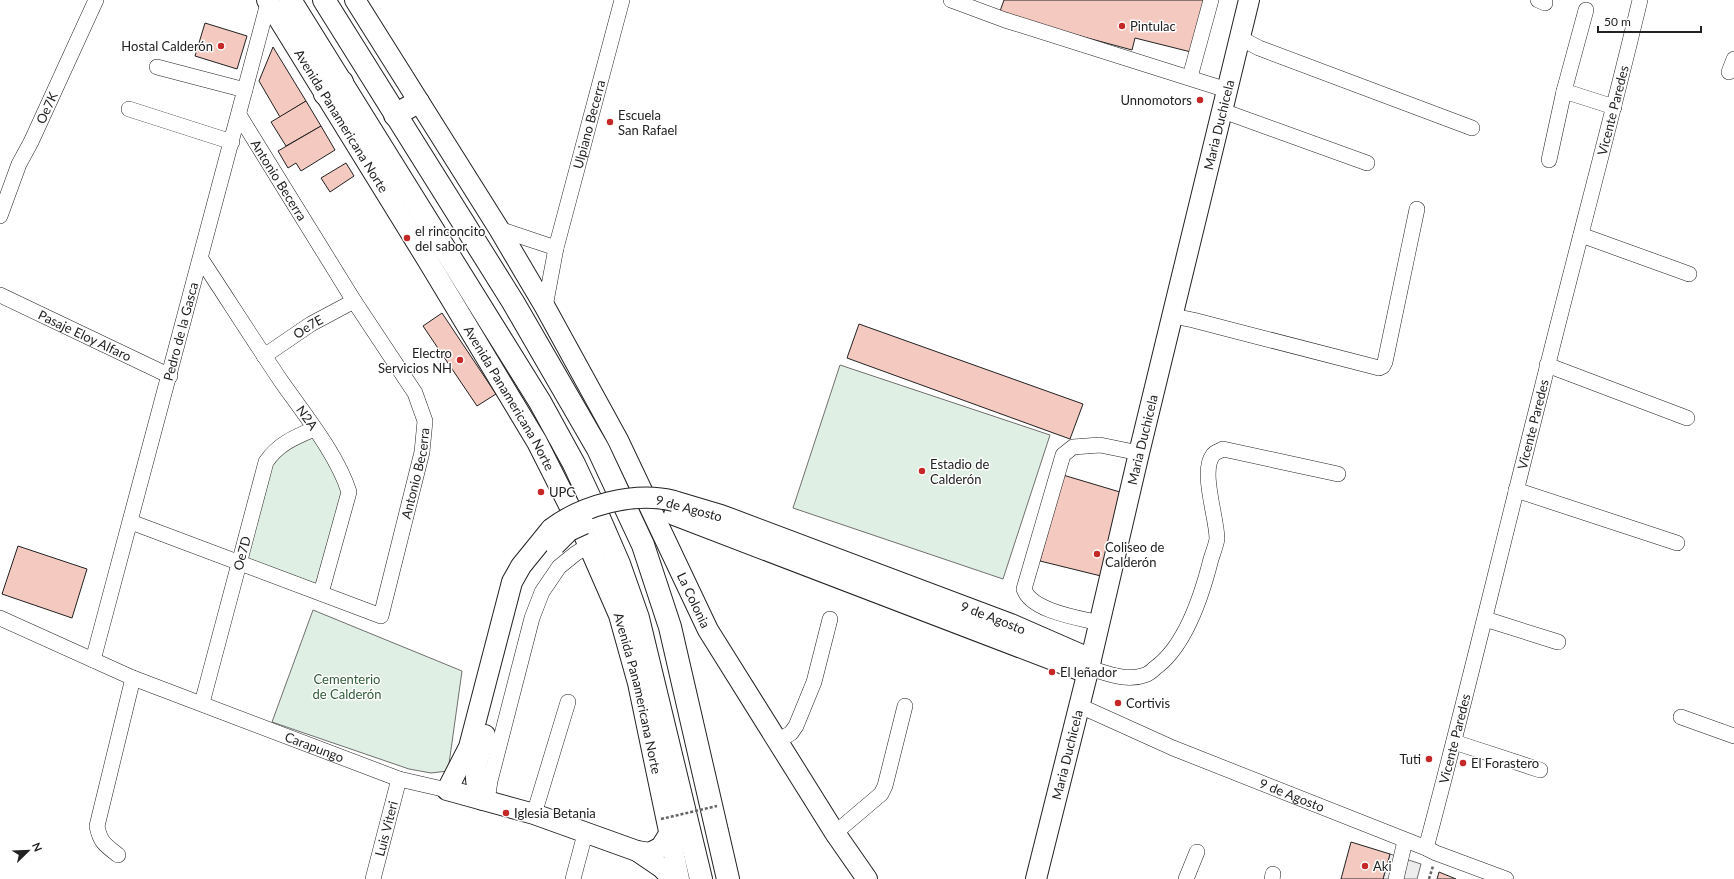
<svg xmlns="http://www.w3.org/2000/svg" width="1734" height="879" viewBox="0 0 1734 879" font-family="Lato,sans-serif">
  <rect width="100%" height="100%" fill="#fff"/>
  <g fill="#e0efe3" stroke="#6f6f6f">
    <path d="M840 365 1050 435 1003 579 793 508Z"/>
    <path d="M314 436 341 482 344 495 317 586 244 560 267 474 277 455Z"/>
    <path d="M313 610 462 671 448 771 431 773 409 769 272 722Z"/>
  </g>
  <path fill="#ededed" stroke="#6f6f6f" d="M1390 854 1421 864 1417 879H1383Z"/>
  <g fill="#f3c9c0" stroke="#222">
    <path d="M1004 0H1209L1195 53 1135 38 1132 50 999 14Z"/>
    <path d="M205 23 247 36 237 69 195 56Z"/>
    <path d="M273 47 306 101 280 117 259 81Z"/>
    <path d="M306 101 321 126 286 146 271 122Z"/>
    <path d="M321 126 335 150 301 171 296 163 288 168 278 151Z"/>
    <path d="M346 163 354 176 330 192 321 178Z"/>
    <path d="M442 313 496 394 477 406 423 326Z"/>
    <path d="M859 324 1083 404 1070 439 847 358Z"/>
    <path d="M1063 475 1120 492 1101 576 1040 561Z"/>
    <path d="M18 546 87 569 72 618 2 594Z"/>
    <path d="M1351 842 1390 854 1383 879H1341Z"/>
    <path d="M1439 872 1456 879H1437Z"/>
  </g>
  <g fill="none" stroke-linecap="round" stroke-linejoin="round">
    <g stroke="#222" stroke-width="16">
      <g id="minor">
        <path d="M951 0 1005 20 1227 90"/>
        <path d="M1538 0 1545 3"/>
        <path d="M1240 38 1259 48 1472 128"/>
        <path d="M157 67 245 90"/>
        <path d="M1729 72 1734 59"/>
        <path d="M1190 77 1211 0"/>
        <path d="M1564 91 1586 10"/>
        <path d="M129 109 232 142"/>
        <path d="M1223 111 1367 163"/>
        <path d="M1549 160 1564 91 1614 107"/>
        <path id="s1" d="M0 216 19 164 31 142 96 0"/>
        <path d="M499 229 556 248"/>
        <path d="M1581 235 1689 274"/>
        <path id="s2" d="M201 259C228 300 254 341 281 381 304 414 337 454 349 492L321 593"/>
        <path id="s3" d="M0 295 170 376"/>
        <path id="s4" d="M545 307 556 248 622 0"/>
        <path d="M1173 316 1193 320 1379 368 1383 366 1385 362 1417 209"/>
        <path id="s5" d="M264 356 311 324 354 301"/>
        <path d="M1547 365 1687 418"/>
        <path d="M1516 490 1677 543"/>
        <path id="s6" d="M131 522 381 616 422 452 425 421 415 393 354 301 239 115"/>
        <path id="s7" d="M0 618 133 678 399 779 447 790"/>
        <path d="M1485 619 1558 642"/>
        <path d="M1100 623C1079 618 1031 611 1024 589L1063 455 1073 447 1100 445 1139 453"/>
        <path id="s8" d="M93 660 268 3"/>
        <path d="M1089 668C1107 673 1126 682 1145 675 1148 674 1152 671 1155 668 1186 646 1202 595 1211 559 1213 553 1216 545 1217 539 1217 518 1200 471 1213 455 1215 452 1220 451 1223 449L1338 474"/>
        <path id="s9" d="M202 703 266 462C278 444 295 437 314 429"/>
        <path id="s10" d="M1080 706 1173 748 1426 848 1436 853 1506 879"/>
        <path d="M1681 717 1734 736"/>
        <path d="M778 741 791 733 796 726 814 682 830 619"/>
        <path d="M1454 742 1540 770"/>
        <path d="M487 801 490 781 532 618 542 592 559 567 575 554 589 545"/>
        <path d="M534 814 568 702"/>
        <path d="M835 833 881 794 885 786 905 706"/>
        <path id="s11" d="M1426 848C1467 695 1503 541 1542 388 1574 258 1609 130 1640 0"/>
        <path d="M118 855C105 845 100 842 97 826L133 678"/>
        <path id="s12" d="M373 879 399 779"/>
        <path d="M573 879 585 834"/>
        <path d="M1186 879 1197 852"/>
        <path d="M1272 879 1273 874"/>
        <path d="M1396 879 1405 841"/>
      </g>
    </g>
    <g stroke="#222" stroke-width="22">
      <g id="major">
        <path id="s13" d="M267 0 428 261 537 442 584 535 619 615 638 683 679 879"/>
        <path id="s14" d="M355 0 499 229 545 307 618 440 708 630 835 833 867 879"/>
        <path id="s15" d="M674 501 721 515 1011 624 1091 659"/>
        <path d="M674 515 1087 673"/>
        <path d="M551 529 521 566 512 582 469 747 447 790 534 814 637 851 650 853 661 847 669 834"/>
        <path d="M483 800C469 774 478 761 485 735"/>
        <path d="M637 851 662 868 672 879"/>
        <path id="s16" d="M1036 879 1091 659 1139 453 1249 0"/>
      </g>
    </g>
    <g stroke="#222" stroke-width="24">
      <g id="highway">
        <path d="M290 0 540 402 574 464 596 511 619 564 638 618 701 879"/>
        <path d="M324 0 513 302 598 449 643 545 670 627 728 879"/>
        <path d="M325 94 342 82"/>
        <path d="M395 115 418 102"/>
      </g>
    </g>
    <path stroke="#646464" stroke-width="2.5" stroke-dasharray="3 2" stroke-linecap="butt" d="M1429 879 1433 866"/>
    <use href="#minor" stroke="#fff" stroke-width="15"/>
    <use href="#major" stroke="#fff" stroke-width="20"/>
    <use href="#highway" stroke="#fff" stroke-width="22"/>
    <g stroke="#222" stroke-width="22" stroke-linecap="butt">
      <g id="major-bridge">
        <path d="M551 529C582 505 635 491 674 501"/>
        <path d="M555 545 569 531 584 524"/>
      </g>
    </g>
    <path stroke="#646464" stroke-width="2.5" stroke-dasharray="3 2" stroke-linecap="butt" d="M661 819 717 806"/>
    <use href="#major-bridge" stroke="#fff" stroke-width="20"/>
  </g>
  <g fill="#c62828" stroke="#fff" stroke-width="1.5">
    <circle cx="1122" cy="26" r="4"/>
    <circle cx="221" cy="46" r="4"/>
    <circle cx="1200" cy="100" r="4"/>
    <circle cx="610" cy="122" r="4"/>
    <circle cx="407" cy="238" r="4"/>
    <circle cx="460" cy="360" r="4"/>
    <circle cx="922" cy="471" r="4"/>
    <circle cx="541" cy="492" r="4"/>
    <circle cx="1097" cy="554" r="4"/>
    <circle cx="1052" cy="672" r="4"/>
    <circle cx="1118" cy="703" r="4"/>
    <circle cx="1429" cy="759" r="4"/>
    <circle cx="1463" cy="763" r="4"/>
    <circle cx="506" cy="813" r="4"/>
    <circle cx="1365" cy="866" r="4"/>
  </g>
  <g text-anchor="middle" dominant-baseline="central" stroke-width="3" stroke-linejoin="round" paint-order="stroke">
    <g font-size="13" fill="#222" stroke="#fff" text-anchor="start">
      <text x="1130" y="26">Pintulac</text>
      <text x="213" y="46" text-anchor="end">Hostal Calderón</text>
      <text x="1192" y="100" text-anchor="end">Unnomotors</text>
      <text x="618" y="115">Escuela<tspan x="618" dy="15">San Rafael</tspan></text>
      <text x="415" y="231">el rinconcito<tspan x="415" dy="15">del sabor</tspan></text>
      <text x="452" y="353" text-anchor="end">Electro<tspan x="452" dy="15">Servicios NH</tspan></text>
      <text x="930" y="464">Estadio de<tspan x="930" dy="15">Calderón</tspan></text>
      <text x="549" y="492">UPC</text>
      <text x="1105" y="547">Coliseo de<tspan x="1105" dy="15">Calderón</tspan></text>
      <text x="1060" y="672">El leñador</text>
      <text x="1126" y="703">Cortivis</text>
      <text x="1421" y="759" text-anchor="end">Tuti</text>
      <text x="1471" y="763">El Forastero</text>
      <text x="514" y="813">Iglesia Betania</text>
      <text x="1373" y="866">Aki</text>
    </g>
    <g font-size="13" fill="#222" stroke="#fff">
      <text stroke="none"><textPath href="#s1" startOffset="118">Oe7K</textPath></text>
      <text stroke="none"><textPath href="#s11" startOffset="761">Vicente Paredes</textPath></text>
      <text stroke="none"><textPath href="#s13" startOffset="142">Avenida Panamericana Norte</textPath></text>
      <text stroke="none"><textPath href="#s4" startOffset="188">Ulpiano Becerra</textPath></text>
      <text stroke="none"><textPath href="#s16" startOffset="776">Maria Duchicela</textPath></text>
      <text transform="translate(279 180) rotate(58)">Antonio Becerra</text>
      <text stroke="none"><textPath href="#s5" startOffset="53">Oe7E</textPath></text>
      <text stroke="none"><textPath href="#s8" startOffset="340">Pedro de la Gasca</textPath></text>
      <text stroke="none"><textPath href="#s3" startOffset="94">Pasaje Eloy Alfaro</textPath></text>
      <text stroke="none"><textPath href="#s13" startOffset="466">Avenida Panamericana Norte</textPath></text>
      <text stroke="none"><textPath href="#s2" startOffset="191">N2A</textPath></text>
      <text stroke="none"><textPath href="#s11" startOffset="437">Vicente Paredes</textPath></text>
      <text stroke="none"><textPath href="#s16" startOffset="452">Maria Duchicela</textPath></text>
      <text stroke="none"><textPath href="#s6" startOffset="414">Antonio Becerra</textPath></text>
      <text transform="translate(689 508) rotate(15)">9 de Agosto</text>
      <text stroke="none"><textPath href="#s9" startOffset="155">Oe7D</textPath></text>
      <text stroke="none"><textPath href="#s14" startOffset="690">La Colonia</textPath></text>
      <text stroke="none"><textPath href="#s15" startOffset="340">9 de Agosto</textPath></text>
      <text stroke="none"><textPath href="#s13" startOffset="790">Avenida Panamericana Norte</textPath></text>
      <text stroke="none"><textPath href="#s11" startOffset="113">Vicente Paredes</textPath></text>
      <text stroke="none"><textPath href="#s7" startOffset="340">Carapungo</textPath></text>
      <text stroke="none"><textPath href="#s16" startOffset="128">Maria Duchicela</textPath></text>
      <text stroke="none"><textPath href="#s10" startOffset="230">9 de Agosto</textPath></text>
      <text stroke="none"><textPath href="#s12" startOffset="52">Luis Viteri</textPath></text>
    </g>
    <g font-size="13" fill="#2f5e38" stroke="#fff">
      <text x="347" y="679">Cementerio<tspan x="347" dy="15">de Calderón</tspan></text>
    </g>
  </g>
  <g transform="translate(28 851) rotate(67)" stroke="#ffffff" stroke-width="3" paint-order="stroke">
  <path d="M0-3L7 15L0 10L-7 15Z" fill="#222222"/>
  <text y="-6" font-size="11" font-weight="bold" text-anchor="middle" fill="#222222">N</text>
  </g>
  <path d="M1598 26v6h103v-6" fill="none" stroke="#222222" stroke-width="2"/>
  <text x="1604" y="26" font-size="12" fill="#222222" stroke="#ffffff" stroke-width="3" paint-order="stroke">50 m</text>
</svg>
